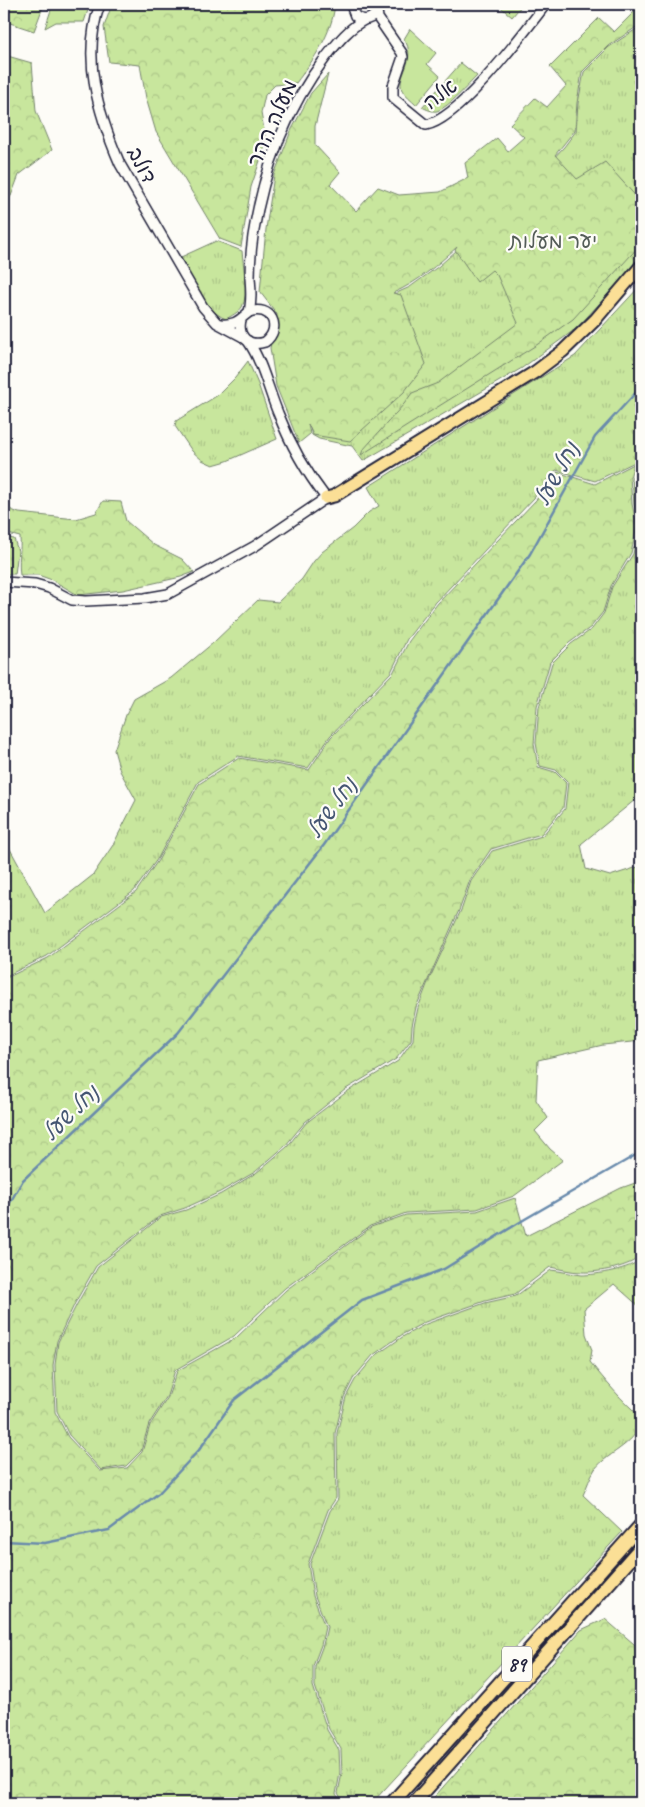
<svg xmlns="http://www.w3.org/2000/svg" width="645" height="1807" viewBox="0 0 645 1807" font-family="Caveat,'Playpen Sans Hebrew',sans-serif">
  <defs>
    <pattern id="grass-tufts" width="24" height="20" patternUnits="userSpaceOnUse" patternTransform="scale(1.25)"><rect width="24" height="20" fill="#c8e69d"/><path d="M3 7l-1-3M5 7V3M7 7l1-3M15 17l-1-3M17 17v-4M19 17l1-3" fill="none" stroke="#acc588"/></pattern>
    <pattern id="forest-crowns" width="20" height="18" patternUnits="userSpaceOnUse" patternTransform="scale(1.25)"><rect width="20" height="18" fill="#c8e69d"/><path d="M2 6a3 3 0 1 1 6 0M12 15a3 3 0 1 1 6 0" fill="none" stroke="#acc588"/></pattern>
  </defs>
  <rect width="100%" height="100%" fill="#fdfcf7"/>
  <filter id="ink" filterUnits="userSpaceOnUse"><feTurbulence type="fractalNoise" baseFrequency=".02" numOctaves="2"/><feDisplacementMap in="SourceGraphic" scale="10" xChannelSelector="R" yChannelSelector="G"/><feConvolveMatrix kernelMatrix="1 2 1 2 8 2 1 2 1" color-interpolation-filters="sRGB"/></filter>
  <g filter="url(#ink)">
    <g fill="url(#grass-tufts)" stroke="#75846c">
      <path d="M641 26 640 194 641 258 577 328 522 368 363 461 352 446 319 439 312 435 297 383 381 300 410 287 439 266 518 196 564 147 576 131 578 103 584 72 609 47Z"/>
      <path d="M461 63 477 76C468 85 449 107 437 111 432 112 426 109 422 107Z"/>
      <path d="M216 241 242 251C243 265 249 295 242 307 239 312 231 316 226 319 203 310 192 278 181 257Z"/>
      <path d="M641 285V795L581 844 586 869 610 876 641 866V1041L603 1045 538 1060 536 1100 548 1118 535 1131 550 1149 563 1160 514 1196 477 1209 406 1213 370 1226 285 1288 234 1336 175 1370 167 1396 149 1424 141 1451 126 1466 101 1470 69 1435 57 1411 55 1365 58 1342 77 1304 98 1267 161 1217 186 1210 221 1194 256 1173 287 1147 306 1123 348 1091 398 1061 413 1040 414 1026 418 1008 428 982 462 908 471 881 492 851 542 836 565 809 568 782 556 770 540 766 536 743 539 707 552 663 571 644 592 629 604 613 612 587 633 554 639 527 634 504 632 478 637 461 595 481 556 470 534 498 436 602 407 639 391 672 330 736 308 768 238 756 198 782 158 858 134 891 47 956 4 977V838L45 913 93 875 113 845 136 800 120 771 114 750 126 715 134 699 171 678 213 643 258 600 278 602 302 579 314 561 322 552 353 528 369 512 379 506 368 487 575 356Z"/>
      <path d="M248 361 258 384 277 439 227 461 213 465 202 460 192 451 175 426 176 421 218 395 235 378Z"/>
      <path d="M4 537 14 539 18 551 15 574H4Z"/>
      <path d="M641 1259V1308L614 1284 584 1309 586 1334 592 1350 590 1362C606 1382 622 1401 641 1417 641 1442 608 1452 595 1469 590 1476 587 1487 583 1495L622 1532 372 1803H344L338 1793 342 1773 341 1749 329 1729 315 1686V1666L323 1645 327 1627 315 1596 310 1564 330 1511 338 1499 337 1433 346 1397 355 1380 375 1356 404 1336 426 1324 485 1303 516 1296 551 1270C561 1271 572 1274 582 1275 596 1275 631 1269 641 1259Z"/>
    </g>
    <g fill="url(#forest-crowns)" stroke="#75846c">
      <path d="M4 4H44L34 31 4 21Z"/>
      <path d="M112 4H335C332 34 314 59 296 83L275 85 265 95 261 113 265 135V146L251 187 241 247 220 239 156 132 146 98 140 65 109 62 104 27Z"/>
      <path d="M637 4H641V24L608 46 582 72 577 103 575 130 555 155 577 179 605 162 641 202V244L573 319 538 344 361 455 363 450 404 404 412 393 438 383 518 323 497 275 492 270 477 282 455 250 457 247C437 265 418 282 393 293L401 295 426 364 404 392 350 441 313 435 308 424 310 434 299 443 276 386 270 348 277 314 260 292 266 229 274 175 291 131 311 93 328 74 315 126V145L340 172 330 184 356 211 378 187 399 195 440 192 468 178 465 163 497 138 508 151 524 137 510 124 535 98 547 107 566 86 550 67 599 18 614 32 639 7Z"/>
      <path d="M4 55 32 63 36 111 52 150 19 175 11 196 4 204Z"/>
      <path d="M634 464 630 477 632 504 637 527 631 553 611 586 603 612 591 627 569 643 550 662 537 706 534 744 538 767 555 772 566 783 563 808 541 834 491 849 470 880 460 908 416 1007 412 1026 411 1040 396 1059 346 1089 305 1122 285 1146 255 1172 220 1192 185 1208 160 1216 96 1266 75 1303 57 1341 53 1365 55 1412 68 1437 100 1471 127 1468 142 1452 150 1425 168 1397 177 1371 236 1338 286 1290 371 1227 406 1215 477 1211 515 1198 526 1236 621 1188 641 1181V1255C632 1267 596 1273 582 1272 571 1272 561 1269 550 1267L515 1294 485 1301 425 1322 403 1334 373 1355 353 1379 344 1397 335 1433 336 1498 328 1510 308 1564 313 1596 325 1627 321 1645 313 1666V1686L327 1730 339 1750 340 1773 336 1794 342 1803H4V979L48 958 136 892 159 859 199 784 239 758 309 770 331 737 393 673 409 641 438 603 536 500 557 472 595 484Z"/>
      <path d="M103 501 121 502 126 521 154 545 182 559 194 572 181 577 123 590 78 595 52 580 38 575H20C18 562 21 550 20 537L4 533V507L19 513 76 519 96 513Z"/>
      <path d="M605 1619 641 1650V1803H429L581 1630Z"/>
    </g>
    <g fill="#c8e69d" stroke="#75846c">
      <path d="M53 4H90L84 22H56L45 28Z"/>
      <path d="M497 4H523L512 17Z"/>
      <path d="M410 29 436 53 427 64 440 76 416 105C412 101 405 96 402 90 396 76 418 60 404 39Z"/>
    </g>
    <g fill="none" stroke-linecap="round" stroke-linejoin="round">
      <g stroke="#698aac" stroke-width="2.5">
        <path d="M4 1213 23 1180 178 1033 324 845 530 554 595 437 641 387"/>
        <path d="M4 1541 45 1543 109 1530 159 1493 199 1450 234 1400 362 1300 444 1269 525 1219 641 1152"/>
      </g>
      <g stroke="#22223b" stroke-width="12">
        <g id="minor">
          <path d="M100 4C81 58 98 113 120 164L203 307 217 323 243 337"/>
          <path d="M353 4 352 8 355 16C366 24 379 17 376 4"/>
          <path d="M377 10 378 18 402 53 403 57 393 86V98L426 125C460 119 524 32 546 4"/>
          <path d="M249 312C252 300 251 290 250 278 250 264 251 250 253 236 263 172 286 109 326 57 338 42 348 29 364 20"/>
          <path d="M220 324C236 325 238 321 249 312 271 304 283 328 265 342 249 347 237 337 241 320"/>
          <path d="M4 582 35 584 49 588 72 600 86 601 145 598 168 594 255 546 326 498C306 472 290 444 278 413 268 389 263 363 248 341"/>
        </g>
      </g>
      <g stroke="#22223b" stroke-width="15">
        <path id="major" d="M326 498 334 496 535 372 563 351 595 320 641 266"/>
      </g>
      <g stroke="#22223b" stroke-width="16">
        <g id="highway">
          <path d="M392 1803 641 1525"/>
          <path d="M414 1803 641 1547"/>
        </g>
      </g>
      <use href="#minor" stroke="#fdfcf7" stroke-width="9"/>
      <use href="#major" stroke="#fbdf96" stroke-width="11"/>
      <use href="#highway" stroke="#fbdf96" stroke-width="12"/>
    </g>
  </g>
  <g text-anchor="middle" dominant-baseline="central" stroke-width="4.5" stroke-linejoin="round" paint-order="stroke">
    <rect fill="#fdfcf7" stroke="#646373" stroke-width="1" x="502" y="1646.5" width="30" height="35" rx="4"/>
    <g font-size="20" font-weight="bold" fill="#22223b">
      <text x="517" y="1664">89</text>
    </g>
    <g font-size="21" fill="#22223b" stroke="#fdfcf7">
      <text transform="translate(440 94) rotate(-37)">אלה</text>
      <text transform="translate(272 123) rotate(-66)">מעלה ההר</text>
      <text transform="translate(142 165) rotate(62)">דולב</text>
    </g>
    <g font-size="21" fill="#545d58" stroke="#fdfcf7">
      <text x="553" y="241">יער מעלות</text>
    </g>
    <g font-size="22" font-style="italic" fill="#455673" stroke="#fdfcf7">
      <text transform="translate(557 474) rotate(-61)">נחל שעל</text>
      <text transform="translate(332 808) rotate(-54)">נחל שעל</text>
      <text transform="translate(71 1113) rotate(-44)">נחל שעל</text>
    </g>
  </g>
  <rect width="645" height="1807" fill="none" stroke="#fdfcf7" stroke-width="20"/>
  <rect x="10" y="10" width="625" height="1787" fill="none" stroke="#22223b" stroke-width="2" filter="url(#ink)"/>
</svg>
